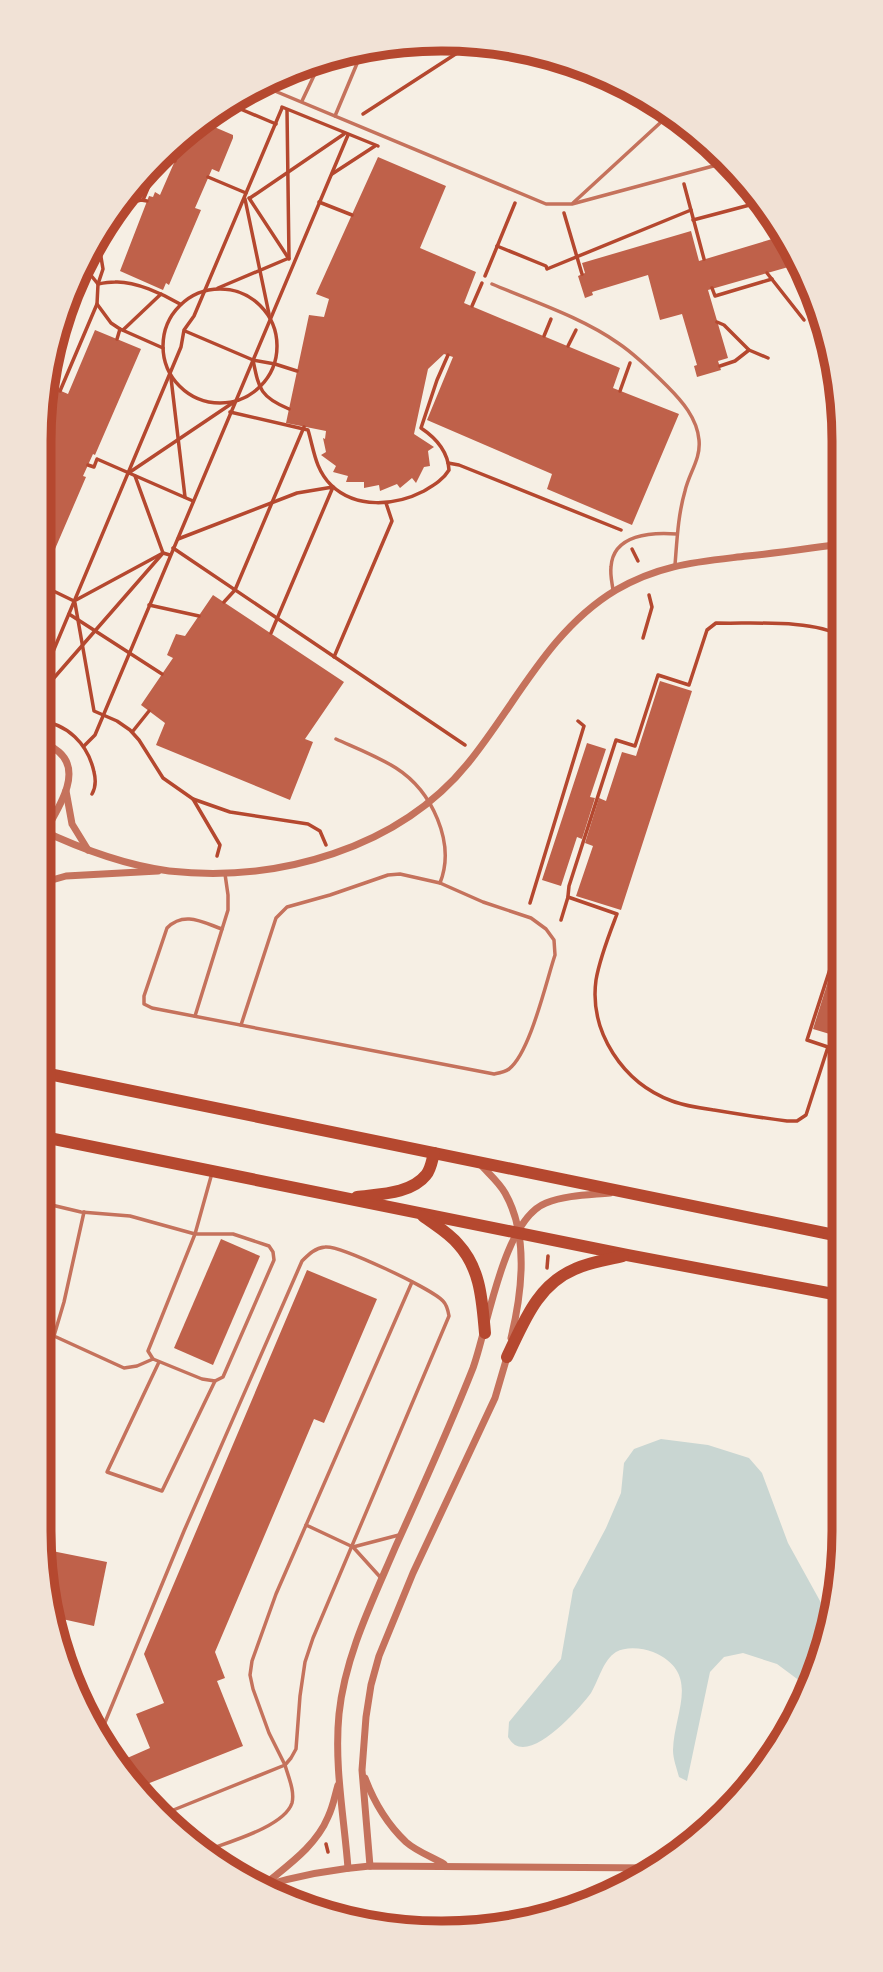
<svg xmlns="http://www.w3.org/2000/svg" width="883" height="1972" viewBox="0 0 883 1972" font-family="Signika,sans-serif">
  <rect width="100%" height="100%" fill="#f6efe4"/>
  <path fill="#c9d6d2" d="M661 1439 708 1445 749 1458 762 1473 788 1543 830 1619 823 1660 808 1687 777 1664 743 1653 724 1657 710 1672 687 1781 679 1777C677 1769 673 1759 673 1750 674 1712 702 1673 653 1652 643 1648 626 1646 616 1652 603 1660 599 1680 591 1693 579 1709 537 1757 515 1745 512 1743 510 1740 508 1737L509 1722 561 1659 573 1590 606 1528 621 1493 624 1463 634 1449Z"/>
  <g fill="#bf614a">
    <path d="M212 126 233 135V138L219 172 212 169 195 208 201 210 169 285 166 283 163 290 120 271 149 196 153 197 155 192 160 195 177 156 169 153 201 128 209 132Z"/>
    <path d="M378 157 446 186 420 248 476 272 464 303 620 368 613 388 679 414 632 525 547 489 552 474 427 420 453 357 444 354 428 369 414 434 434 447 428 451 430 466 424 467 416 483 412 478 400 488 397 484 380 491 379 485 364 488V482H346L348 476 333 472 336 466 321 455 326 452 323 438 325 439 326 431 286 423 309 315 324 317 329 299 316 294Z"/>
    <path d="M691 231 699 261 782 236 799 264 708 290 728 358 718 361 721 370 697 377 694 366 697 365 682 314 660 320 648 275 592 292 593 295 585 298 578 276 585 273 582 263Z"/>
    <path d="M95 330 141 349 95 455 93 454 83 476 86 477 55 549 39 542V465L41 460 39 459V441L47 389 54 388 68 394Z"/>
    <path d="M213 595 344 682 305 739 313 742 290 800 156 745 165 723 141 705 173 658 167 655 176 634 185 636Z"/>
    <path d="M660 681 692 691 621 910 576 896 593 846 585 843 599 798 606 801 622 752 636 756Z"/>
    <path d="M587 743 606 749 590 797 595 798 582 839 577 837 561 886 542 880Z"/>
    <path d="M842 937H843V1038L813 1029Z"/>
    <path d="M221 1239 260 1256 213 1365 174 1348Z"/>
    <path d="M307 1270 377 1299 324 1423 314 1419 215 1652 225 1678 217 1681 243 1746 137 1788 125 1759 150 1748 136 1714 164 1703 144 1654Z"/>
    <path d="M42 1549 107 1562 94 1626 53 1617Z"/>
  </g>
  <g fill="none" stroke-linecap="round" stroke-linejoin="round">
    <g stroke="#b5482f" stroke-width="3.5">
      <path d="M284 75 288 83"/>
      <path d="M287 85 292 72"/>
      <path d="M231 105 276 124"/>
      <path d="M282 107 378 146"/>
      <path d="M363 114 468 46"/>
      <path d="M207 131 212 119"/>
      <path d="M163 157 175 161"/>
      <path d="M332 174 375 146"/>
      <path d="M208 177 246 193"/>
      <path d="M684 184 704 259"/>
      <path d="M249 198 289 259"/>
      <path d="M250 198 344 134"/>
      <path d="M245 199 269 314"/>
      <path d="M143 200 160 160"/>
      <path d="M319 202 352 215"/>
      <path d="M122 205 141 200 147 201"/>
      <path d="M564 213 582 274"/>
      <path d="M693 220 761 202"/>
      <path d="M497 246 546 266 547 269 691 210"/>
      <path d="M85 268 98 284"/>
      <path d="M767 273 804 320"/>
      <path d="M485 276 515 203"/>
      <path d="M98 284C103 283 109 282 115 282 135 281 163 294 180 304"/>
      <path d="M218 288 289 258 287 110"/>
      <path d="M712 288 715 296 772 279"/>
      <circle cx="220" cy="346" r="57"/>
      <path d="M97 304 111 323 120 329 163 348"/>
      <path d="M472 306 482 283"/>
      <path d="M717 322 724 325 749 350 768 358"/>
      <path d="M123 330 161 294"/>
      <path d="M185 331 253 360"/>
      <path d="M544 336 551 319"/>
      <path d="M117 339 120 329"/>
      <path d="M568 346 576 330"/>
      <path d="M720 366 735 361 749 350"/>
      <path d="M171 378 185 497"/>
      <path d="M60 391 97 304 98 284 103 269 99 245"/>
      <path d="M620 391 630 363"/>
      <path d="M289 409C260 397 259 389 253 360L275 364 297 371"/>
      <path d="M230 412 308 430C314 450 315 469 331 485 356 509 395 506 424 491 434 485 443 480 449 470 448 451 436 438 421 428L437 380 448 355"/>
      <path d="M448 463 459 465 621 530"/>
      <path d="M88 465 94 467 97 459 193 501"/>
      <path d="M130 472 234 402"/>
      <path d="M178 539 297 493 333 487 271 633"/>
      <path d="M173 548 465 745"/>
      <path d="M632 549 638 561"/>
      <path d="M39 584 74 601"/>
      <path d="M76 600 163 553 170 555"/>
      <path d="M224 602 235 590 304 427"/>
      <path d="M75 603 94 711 117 721 130 730 139 740 163 778 193 799 230 812 308 824 320 831 326 845"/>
      <path d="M149 605 199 616"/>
      <path d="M69 614 162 674"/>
      <path d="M643 638 652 607 649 595"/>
      <path d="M334 657 392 521 386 503"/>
      <path d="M39 664 41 663"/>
      <path d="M39 685 181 347 184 330 194 316 282 108"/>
      <path d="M39 695 163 553 135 476"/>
      <path d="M39 721C67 723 88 744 94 772 96 780 96 787 92 794"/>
      <path d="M133 731 149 711"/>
      <path d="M84 746 95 735 348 135"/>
      <path d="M193 799 220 845 217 856"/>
      <path d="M568 896 569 886 616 740 635 746 658 675 689 685 707 630 716 623C752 624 811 619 842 636"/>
      <path d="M530 903 584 726 578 721"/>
      <path d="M561 920 568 897 617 914C609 935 600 957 596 980 589 1032 623 1083 672 1101 685 1106 700 1108 714 1110 738 1114 763 1118 787 1121H797L806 1115 828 1047 843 1052"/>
      <path d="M828 1047 807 1040 843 929"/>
      <path d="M547 1268 548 1256"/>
      <path d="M326 1844 328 1852"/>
    </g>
    <g stroke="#c5725c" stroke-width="3.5">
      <path d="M258 84 546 204H572L728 162"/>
      <path d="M302 101 319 65"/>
      <path d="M335 116 361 54"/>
      <path d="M573 203 672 112"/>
      <path d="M492 284C534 302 581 317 618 343 636 355 652 371 667 386 682 401 697 418 699 440 701 459 689 473 685 491 678 515 677 540 675 565"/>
      <path d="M613 590C612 582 610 575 611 567 613 534 652 532 677 534"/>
      <path d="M222 929C202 922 184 911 167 928L144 996V1004L152 1008 494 1074C499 1073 505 1072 509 1069 530 1053 546 982 555 955L554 940 546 929 531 918 483 902 440 883"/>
      <path d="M195 1016 228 910V895L225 874"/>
      <path d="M241 1025 276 918 287 907 330 895 388 875 400 874 440 883C456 843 432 791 396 768 377 756 356 748 336 739"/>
      <path d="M39 1202 81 1212 130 1216 195 1234H233L269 1246 273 1252 274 1260 223 1377 215 1381 202 1379 153 1359 148 1351 195 1234 212 1173"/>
      <path d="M54 1336 124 1368 137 1366 153 1359"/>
      <path d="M159 1362 107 1472 162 1491 215 1381"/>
      <path d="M39 1376 45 1366 64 1302 84 1212"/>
      <path d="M306 1525 353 1547"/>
      <path d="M381 1578 353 1547 399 1535"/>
      <path d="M101 1732 184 1531 302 1261C309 1254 315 1248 325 1247 340 1245 432 1289 443 1301 447 1305 448 1310 449 1316L313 1638 305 1662 300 1696 296 1749 291 1758 285 1765C288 1776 295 1791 292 1803 284 1827 228 1842 205 1851"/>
      <path d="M161 1815 285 1765 269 1733 253 1689 250 1675 252 1661 276 1594 412 1282"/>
    </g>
    <g stroke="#c5725c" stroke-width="7">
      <path d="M66 791 72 824 88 850"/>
      <path d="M39 829C79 848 124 865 169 871 277 883 399 849 469 762 516 704 549 630 616 590 661 564 697 562 747 556 779 553 810 548 841 544"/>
      <path d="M39 843C51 818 86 775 59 752 53 747 46 743 39 742"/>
      <path d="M39 888 52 880 66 876 158 871"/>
      <path d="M480 1164C488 1173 499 1182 505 1193 529 1235 522 1293 511 1338"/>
      <path d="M365 1778C374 1802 387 1824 406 1842 416 1851 432 1857 444 1864"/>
      <path d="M370 1866 362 1770 366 1717 371 1685 379 1656 413 1573 495 1398 507 1357"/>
      <path d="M348 1868C344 1817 334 1765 339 1714 345 1656 372 1602 395 1548 422 1488 449 1429 473 1368 488 1327 503 1220 546 1203 566 1195 589 1195 610 1193"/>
      <path d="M264 1885C288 1865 316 1846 328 1817 333 1807 335 1795 338 1785"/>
      <path d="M260 1887C296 1876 332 1869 370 1866L657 1868"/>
    </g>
    <g stroke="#b5482f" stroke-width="12">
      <path d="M39 1072 844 1237"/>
      <path d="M39 1136 627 1255 844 1296"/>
      <path d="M357 1197C379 1194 411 1194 426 1175 431 1169 432 1160 434 1153"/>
      <path d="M423 1216C435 1225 449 1233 458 1244 481 1269 482 1301 485 1333"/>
      <path d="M507 1357C524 1322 537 1285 575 1269 590 1262 607 1260 623 1256"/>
    </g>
  </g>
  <path d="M0 0H883V1972H0ZM441 51H442A390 390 0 0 1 832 441V1531A390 390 0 0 1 442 1921H441A390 390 0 0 1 51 1531V441A390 390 0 0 1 441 51Z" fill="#f1e2d6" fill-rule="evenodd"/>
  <path fill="none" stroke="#b5482f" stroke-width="9" d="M441 51H442A390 390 0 0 1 832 441V1531A390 390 0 0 1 442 1921H441A390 390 0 0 1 51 1531V441A390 390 0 0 1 441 51Z"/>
</svg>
